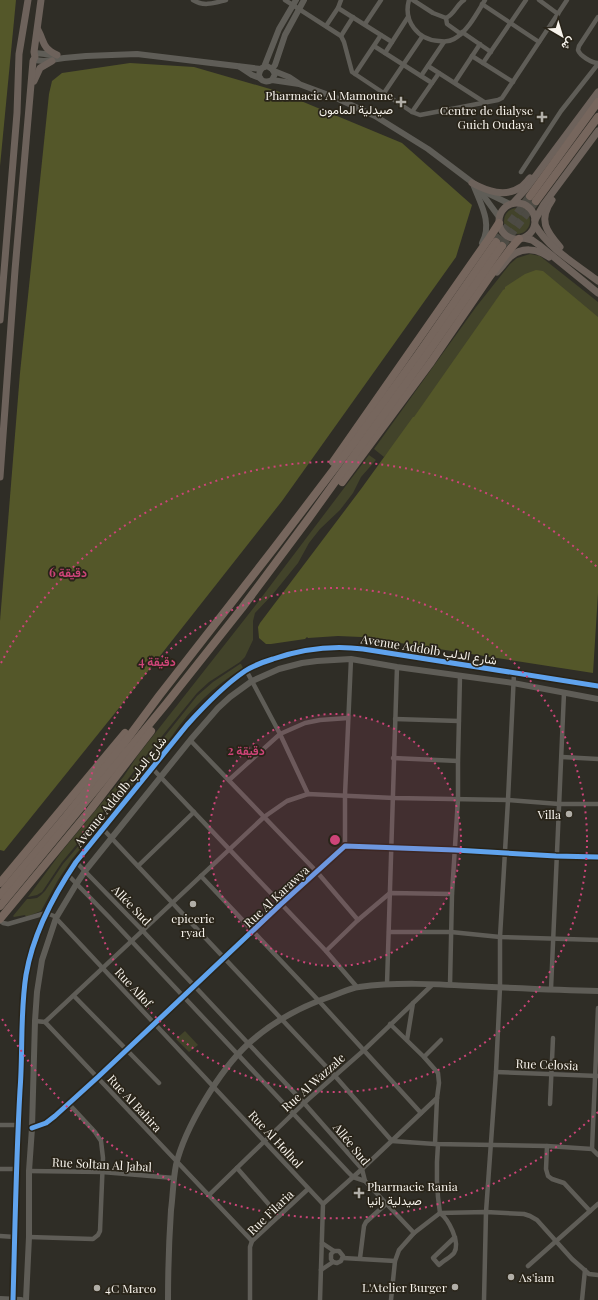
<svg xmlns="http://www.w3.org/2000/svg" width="598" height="1300" viewBox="0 0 598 1300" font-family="'Playfair Display',Vazirmatn,serif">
  <rect width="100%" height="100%" fill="#2f2d26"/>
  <g fill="#42432a">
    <circle cx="517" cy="221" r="13"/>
    <path d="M530 254 540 256 598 302V320L510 308 384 457 374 449 476 307 510 264 517 258Z"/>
    <path d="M369 455 376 460 361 477 353 493 340 510 320 529 309 543 298 563 273 594 255 613 253 621V640L245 657 240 662 209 682 197 693 137 767 98 819 62 862 42 892 37 895 28 897 62 851 124 776 138 755 255 606Z"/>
    <path d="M240 664H241L243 668C214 686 191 708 172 736L72 859 58 880 41 911 26 917 25 915 14 917 13 916 27 899H30L37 898 41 895 45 891 63 864 103 817 130 780 197 696 213 682Z"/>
    <path d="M185 1031 198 1045 189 1052 176 1039Z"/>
  </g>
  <g fill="#545729">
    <path d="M0 0H16L0 166Z"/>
    <path d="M130 63 194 67 277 91 402 143 472 205 456 257 282 501 115 713 4 851 0 850V621L20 373 49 94 52 81 62 73Z"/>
    <path d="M536 270 543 271 598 317V593L593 673 361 637 338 636 308 638 307 637 305 639 271 644H266L259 638 258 627 260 623 361 489 413 417H414L503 290 505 289V287L525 274Z"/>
  </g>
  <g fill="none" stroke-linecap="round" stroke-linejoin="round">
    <g stroke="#4d4b44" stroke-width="8" stroke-dasharray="8 4" stroke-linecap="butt">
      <path d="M496 242 530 196"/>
      <path d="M502 246 536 201"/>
    </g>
    <g stroke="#5f5d57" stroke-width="4.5">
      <path d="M193 0C204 7 214 3 226 0"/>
      <path d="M285 0 341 36 344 42 352 72 412 112 420 115 498 100 502 98 567 0"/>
      <path d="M409 0C403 21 418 40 439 41 445 42 449 42 454 39 468 31 477 13 485 0"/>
      <path d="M413 0 433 13 446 18C455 14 456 5 464 0"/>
      <path d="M539 0 558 14"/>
      <path d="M482 4 539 42"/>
      <path d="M338 8 392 42"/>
      <path d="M598 17 579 46 578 50C580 56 592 63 598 63"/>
      <path d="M446 18 447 24 461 34"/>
      <path d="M365 24 381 0"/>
      <path d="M326 26 338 8 341 0"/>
      <path d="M462 32 491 52"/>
      <path d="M341 36 353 17"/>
      <path d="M374 46 432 83"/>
      <path d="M385 53 408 17"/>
      <path d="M472 56 513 82"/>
      <path d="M483 63 526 0"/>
      <path d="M428 66 484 102"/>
      <path d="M355 74 381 35"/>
      <path d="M421 76 444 42"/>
      <path d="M455 82 480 44"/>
      <path d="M384 93 422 37"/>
      <path d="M412 112 439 73"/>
      <path d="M521 172 561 111 598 64"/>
      <path d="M246 670 280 734 308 794"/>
      <path d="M395 719 459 721"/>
      <path d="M190 740 317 872 358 920"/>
      <path d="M562 757 598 759"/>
      <path d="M393 758 458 761"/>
      <path d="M152 768 326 951 357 987"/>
      <path d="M229 780 280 734 305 723 320 720 348 718"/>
      <path d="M103 829 335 1076 392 1141 435 1144 547 1146 592 1149 598 1155"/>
      <path d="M345 846V795L351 659"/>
      <path d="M76 862 142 930 304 1103 362 1169 365 1181"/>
      <path d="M138 866 194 812"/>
      <path d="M68 875 108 916 348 1172 353 1177 365 1181 414 1233"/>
      <path d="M201 876 318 1000 421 1113"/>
      <path d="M0 921 3 923 8 924 46 913 54 916 323 1204"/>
      <path d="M389 932H451L500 937 598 940"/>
      <path d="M326 951 358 920 390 893 452 894"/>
      <path d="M387 984 397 667"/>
      <path d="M450 985 452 894 458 799V761L460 676"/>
      <path d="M551 989 564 693"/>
      <path d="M74 996 159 1083"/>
      <path d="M35 1021 45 1022 264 817 287 801 308 794 394 798 508 800 559 804H598"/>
      <path d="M45 1022 252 1241"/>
      <path d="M390 1024 424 1057 438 1073 439 1083 437 1098 435 1144"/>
      <path d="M407 1040 413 1003"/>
      <path d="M424 1057 441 1040"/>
      <path d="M496 1072 598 1076"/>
      <path d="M550 1104 553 1038"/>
      <path d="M0 1125H18"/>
      <path d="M32 1128 46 1123 55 1116 98 1077 281 904 345 846 455 850 556 856 598 857"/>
      <path d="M438 1144C436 1168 436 1188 440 1213 448 1219 461 1242 454 1253 451 1257 443 1261 439 1265L433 1258 455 1237"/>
      <path d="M547 1146 546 1169 548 1176 552 1179 564 1183 590 1211"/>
      <path d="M592 1149 598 1008"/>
      <path d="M237 1168 279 1216"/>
      <path d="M0 1169H17"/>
      <path d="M29 1171 102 1172 174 1178"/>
      <path d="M209 1195 304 1103 363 1051 432 985"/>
      <path d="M0 1236 15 1237"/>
      <path d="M29 1237 93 1239 98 1235 100 1231 103 1158 101 1141 95 1132 68 1103"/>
      <path d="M322 1243 334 1251"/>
      <path d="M343 1258 395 1261"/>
      <path d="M360 1258 364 1226 366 1222 386 1204"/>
      <path d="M528 1266 598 1204"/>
      <path d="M321 1270 333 1262 337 1263 341 1261 343 1256 339 1251H334L331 1254V1259L333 1262"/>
      <path d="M250 1300V1247L252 1241 308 1189"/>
      <path d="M320 1300 323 1204 362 1169 437 1098"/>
      <path d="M391 1300 395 1261 399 1250 414 1233 440 1213 486 1212 524 1214 530 1216 537 1220 572 1259 589 1274 598 1275"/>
      <path d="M484 1300 486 1212 496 1072 500 987V937L508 800 514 673"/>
      <path d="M582 1300 585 1270"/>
    </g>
    <g stroke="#5f5d57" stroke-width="6">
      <path d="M35 53 55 55"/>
      <path d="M33 60 44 61 64 58 86 56 137 54 261 69"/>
      <path d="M240 67 252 75 260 78"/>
      <path d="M264 67 279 29 296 0"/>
      <path d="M272 69 275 65 285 35 304 0"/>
      <path d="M274 71 289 77 298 83"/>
      <path d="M272 80 275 74 272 69 267 66 262 68C255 76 262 85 272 80L299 84 307 87 334 97 375 116 428 149 485 192 510 204"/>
      <path d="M473 184C480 203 493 223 482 243"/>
      <path d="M480 191 499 217"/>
      <path d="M0 1299 21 1300"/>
      <path d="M13 1300C15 1230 16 1160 20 1090 23 1052 20 1013 26 975 33 934 53 896 76 862L187 725C205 705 223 686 245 671 253 666 263 662 273 659 302 649 332 645 363 649L598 686"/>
      <path d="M26 1300 29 1237V1171L32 1128 35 1021 37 992 42 960 56 918 77 883 85 871 192 738 218 708 230 697 252 681 279 669 302 663 317 661 351 659 397 667 513 683 598 699"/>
      <path d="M168 1300C168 1270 169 1240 171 1210 173 1195 173 1180 176 1165 185 1127 220 1070 248 1044 272 1022 302 1006 332 996 341 993 350 988 359 987 396 982 435 984 472 986 514 988 556 990 598 991"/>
    </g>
    <g stroke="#6d625b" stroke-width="7">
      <path d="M38 30C45 43 42 48 57 55"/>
      <path d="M34 81 40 68 52 61"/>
      <path d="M472 183C487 191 505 198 521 187 524 185 527 181 530 178"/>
      <path d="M552 200C538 220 546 231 560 247"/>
      <circle cx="517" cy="221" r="18"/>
      <path d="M513 203 525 190 598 92"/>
      <path d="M535 220 544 204 598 131"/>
      <path d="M535 225C549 249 576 264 598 281"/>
      <path d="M524 238 532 240 539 245 598 293"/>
      <path d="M497 272C502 267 505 262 510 257 521 247 537 248 549 257"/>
      <path d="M0 320 17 113 19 54 28 0"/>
      <path d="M0 477 15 270 33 61 35 57 34 52 41 0"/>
    </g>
    <g stroke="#76665d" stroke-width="8">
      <path d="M530 196 598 102"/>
      <path d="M536 201 598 117"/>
      <path d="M333 462 490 237 499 223"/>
      <path d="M342 482 431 362 490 276 511 248 519 239"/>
      <path d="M0 883 125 733"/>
      <path d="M0 895 67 815 119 750 159 696 275 547 357 439 419 353 496 242"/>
      <path d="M0 906 166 704 242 608 309 518 425 357 502 246"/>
      <path d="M0 919 91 809 151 731"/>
    </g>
    <g stroke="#292419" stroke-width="8">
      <g id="cycleway">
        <path d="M32 1128 46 1123 55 1116 98 1077 281 904 345 846 455 850 556 856 598 857"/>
        <path d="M13 1300C15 1230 16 1160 20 1090 23 1052 20 1013 26 975 33 934 53 896 76 862L187 725C205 705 223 686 245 671 253 666 263 662 273 659 302 649 332 645 363 649L598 686"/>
      </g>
    </g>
    <use href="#cycleway" stroke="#60a3ed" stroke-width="5"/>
  </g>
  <circle cx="335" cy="840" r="126" fill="#cd4478" fill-opacity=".12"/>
  <g fill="none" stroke="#cd4478" stroke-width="2" stroke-dasharray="2 4">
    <circle cx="335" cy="840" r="126"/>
    <circle cx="335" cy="840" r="252"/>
    <path d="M598 1112A378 378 0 0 1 1 1017M1 663A378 378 0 0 1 598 568"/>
  </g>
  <g fill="#b1aea7" stroke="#292419" stroke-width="1.5">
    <path d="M399 96h4v4h4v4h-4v4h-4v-4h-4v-4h4z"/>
    <path d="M540 111h4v4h4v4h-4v4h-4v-4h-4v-4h4z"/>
    <circle cx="569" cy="814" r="4"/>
    <circle cx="193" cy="904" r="4"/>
    <path d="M357 1187h4v4h4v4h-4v4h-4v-4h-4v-4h4z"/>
    <circle cx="511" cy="1277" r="4"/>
    <circle cx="455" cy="1287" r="4"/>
    <circle cx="97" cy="1288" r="4"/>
  </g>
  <g text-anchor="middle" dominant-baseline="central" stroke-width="3.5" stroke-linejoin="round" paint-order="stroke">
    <g font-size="12" fill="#f7f3ec" stroke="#292419" text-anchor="end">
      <text x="393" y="95">Pharmacie Al Mamoune<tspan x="393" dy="14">صيدلية المامون</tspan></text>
      <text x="533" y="110">Centre de dialyse<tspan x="533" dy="14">Guich Oudaya</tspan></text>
      <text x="561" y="814">Villa</text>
      <text x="193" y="918" text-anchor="middle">epicerie<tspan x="193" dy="14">ryad</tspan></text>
      <text x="367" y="1186" text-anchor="start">Pharmacie Rania<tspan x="367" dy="14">صيدلية رانيا</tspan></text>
      <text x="519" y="1277" text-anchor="start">As'iam</text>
      <text x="447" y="1287">L'Atelier Burger</text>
      <text x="105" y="1288" text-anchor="start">4C Marco</text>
    </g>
    <g font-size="12" fill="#f7f3ec" stroke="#292419">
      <text transform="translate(429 649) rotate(9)">Avenue Addolb شارع الدلب</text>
      <text transform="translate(120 791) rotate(-51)">Avenue Addolb شارع الدلب</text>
      <text transform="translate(276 896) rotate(-43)">Rue Al Karawya</text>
      <text transform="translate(132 905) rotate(46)">Allée Sud</text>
      <text transform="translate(134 987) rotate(47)">Rue Allof</text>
      <text transform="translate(547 1064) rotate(2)">Rue Celosia</text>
      <text transform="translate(313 1082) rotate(-42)">Rue Al Wazzale</text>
      <text transform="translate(135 1103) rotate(47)">Rue Al Bahira</text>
      <text transform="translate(276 1139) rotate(47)">Rue Al Holhol</text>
      <text transform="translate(352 1144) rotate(51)">Allée Sud</text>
      <text transform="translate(102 1164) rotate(3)">Rue Soltan Al Jabal</text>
      <text transform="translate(270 1212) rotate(-44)">Rue Filaria</text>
    </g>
  </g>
  <circle cx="335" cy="840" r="6" fill="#cd4478" stroke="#292419" stroke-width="2"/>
  <g font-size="12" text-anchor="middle" font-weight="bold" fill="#cd4478" stroke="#292419" stroke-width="3.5" stroke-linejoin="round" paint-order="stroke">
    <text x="68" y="577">6 دقيقة</text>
    <text x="157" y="666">4 دقيقة</text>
    <text x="246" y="755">2 دقيقة</text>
  </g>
  <g transform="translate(562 36) rotate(142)" stroke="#292419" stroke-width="3" paint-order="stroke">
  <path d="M0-3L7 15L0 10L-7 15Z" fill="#f7f3ec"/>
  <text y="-6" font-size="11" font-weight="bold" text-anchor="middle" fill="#f7f3ec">ش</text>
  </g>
</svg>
